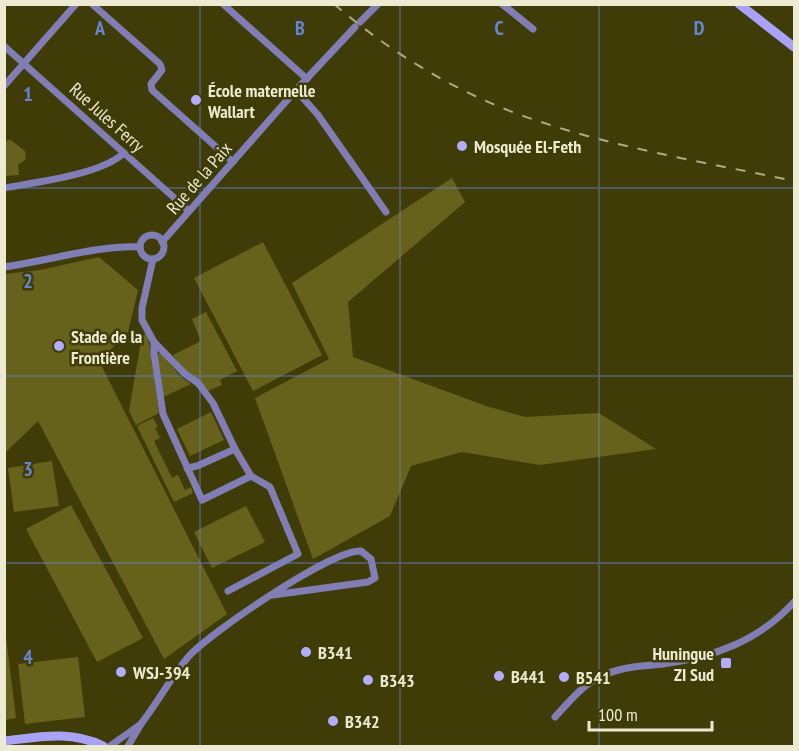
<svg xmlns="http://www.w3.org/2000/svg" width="799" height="751" viewBox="0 0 799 751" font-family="'PT Sans Narrow',sans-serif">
  <rect width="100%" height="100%" fill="#3f3c07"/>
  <g fill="#67621b">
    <path d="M11 140 25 151 26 159 18 165 19 175 5 176V141Z"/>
    <path d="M452 178 465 202 348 302 353 357 486 406 525 417 599 413 656 449 540 465 462 452 411 466 390 516 313 559 255 398 329 359 292 283Z"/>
    <path d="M263 242 322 355 253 391 194 278Z"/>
    <path d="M99 257 138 290 128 332 99 361 227 614 164 659 38 421 5 453V274L40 270Z"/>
    <path d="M206 312 237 371 220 380 222 385 208 391 180 365 173 355 201 341 192 319Z"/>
    <path d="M146 334 148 335 159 413 136 425 129 411 142 335Z"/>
    <path d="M160 352 180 376 191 384 163 397 157 356Z"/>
    <path d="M211 412 224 440 190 456 177 429Z"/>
    <path d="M153 418 158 427 155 428 160 438 154 441 172 478 178 475 185 490 191 487 193 493 174 502 137 426Z"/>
    <path d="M52 461 59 506 14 512 8 468Z"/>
    <path d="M71 505 143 638 97 662 26 529Z"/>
    <path d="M246 506 265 542 212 568 194 532Z"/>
    <path d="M5 629 16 718 5 720H4Z"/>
    <path d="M78 657 85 717 25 724 18 664Z"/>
  </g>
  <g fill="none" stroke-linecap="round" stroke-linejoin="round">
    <g stroke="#807eb4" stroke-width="7">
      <path d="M92 4 160 64 162 70 151 84 152 90 233 162"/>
      <path d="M223 4 307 79"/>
      <path d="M502 4 533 29"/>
      <path d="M360 22 378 4"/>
      <path d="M4 46 189 211"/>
      <path d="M4 86 76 4"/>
      <path d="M296 90 318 115 386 212"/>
      <path d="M4 188C37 182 100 175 124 153"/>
      <circle cx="152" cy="247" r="12"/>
      <path d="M162 242 296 90 355 27"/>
      <path d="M153 259 142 308V320L154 342 185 374 198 383 213 403 235 449 251 476 202 500 163 414 154 354V342"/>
      <path d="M4 267C48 261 98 245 140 247"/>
      <path d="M187 468 197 466 235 449"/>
      <path d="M228 591 298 554 270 487 251 476"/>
      <path d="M555 717C568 703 580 688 596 679 617 667 640 666 663 664 714 657 759 641 794 602"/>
      <path d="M141 724C158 702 171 677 189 656 210 633 332 549 361 551L371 559 375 578 368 582 273 595"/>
      <path d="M110 746 141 724 128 746"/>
    </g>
    <g stroke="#a8a3f8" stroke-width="9">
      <path d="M739 4 794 47"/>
      <path d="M4 741C39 737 71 730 103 746"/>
    </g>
    <path stroke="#adab88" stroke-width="2" stroke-dasharray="10 10" stroke-linecap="butt" d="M334 4C393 55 464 97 538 121 621 149 709 163 794 181"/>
  </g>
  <path fill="none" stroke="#6585d6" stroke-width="1.5" stroke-opacity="0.55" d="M200 4V746M400 4V746M599 4V746M4 188H794M4 376H794M4 563H794"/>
  <g fill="#b1adfa" stroke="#3f3c07" stroke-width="2">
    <circle cx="196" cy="100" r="6"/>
    <circle cx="462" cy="146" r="6"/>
    <circle cx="59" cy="346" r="6"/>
    <circle cx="306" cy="652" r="6"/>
    <rect x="720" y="657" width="12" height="12" rx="3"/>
    <circle cx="121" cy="672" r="6"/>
    <circle cx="499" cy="676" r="6"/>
    <circle cx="564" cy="677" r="6"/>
    <circle cx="368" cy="680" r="6"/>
    <circle cx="333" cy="721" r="6"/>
  </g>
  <g text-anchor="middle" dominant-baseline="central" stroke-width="5" stroke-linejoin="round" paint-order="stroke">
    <g font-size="18" font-weight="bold" fill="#ecebd1" stroke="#3f3c07" text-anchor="start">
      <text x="208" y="90">École maternelle<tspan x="208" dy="21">Wallart</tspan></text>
      <text x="474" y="146">Mosquée El-Feth</text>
      <text x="71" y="336">Stade de la<tspan x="71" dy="21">Frontière</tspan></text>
      <text x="318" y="652">B341</text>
      <text x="714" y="653" text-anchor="end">Huningue<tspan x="714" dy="21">ZI Sud</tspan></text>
      <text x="133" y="672">WSJ-394</text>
      <text x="511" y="676">B441</text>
      <text x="576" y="677">B541</text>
      <text x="380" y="680">B343</text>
      <text x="345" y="721">B342</text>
    </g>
    <g font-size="18" fill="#ecebd1" stroke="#3f3c07">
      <text transform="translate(107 117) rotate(42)">Rue Jules Ferry</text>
      <text transform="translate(199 178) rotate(-49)">Rue de la Paix</text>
    </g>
  </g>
  <g font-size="20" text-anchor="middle" font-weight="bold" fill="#6585d6" stroke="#3f3c07" stroke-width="5" stroke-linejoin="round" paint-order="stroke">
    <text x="100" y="35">A</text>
    <text x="300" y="35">B</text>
    <text x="499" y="35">C</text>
    <text x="699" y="35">D</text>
    <text x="28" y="101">1</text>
    <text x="28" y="288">2</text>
    <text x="28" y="476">3</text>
    <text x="28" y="664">4</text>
  </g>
  <rect width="799" height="751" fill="none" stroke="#ecebd1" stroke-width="12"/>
  <path d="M589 721v9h123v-9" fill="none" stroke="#ecebd1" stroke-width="3"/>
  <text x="598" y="721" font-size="18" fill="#ecebd1" stroke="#3f3c07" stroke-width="4.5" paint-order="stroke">100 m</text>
</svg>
